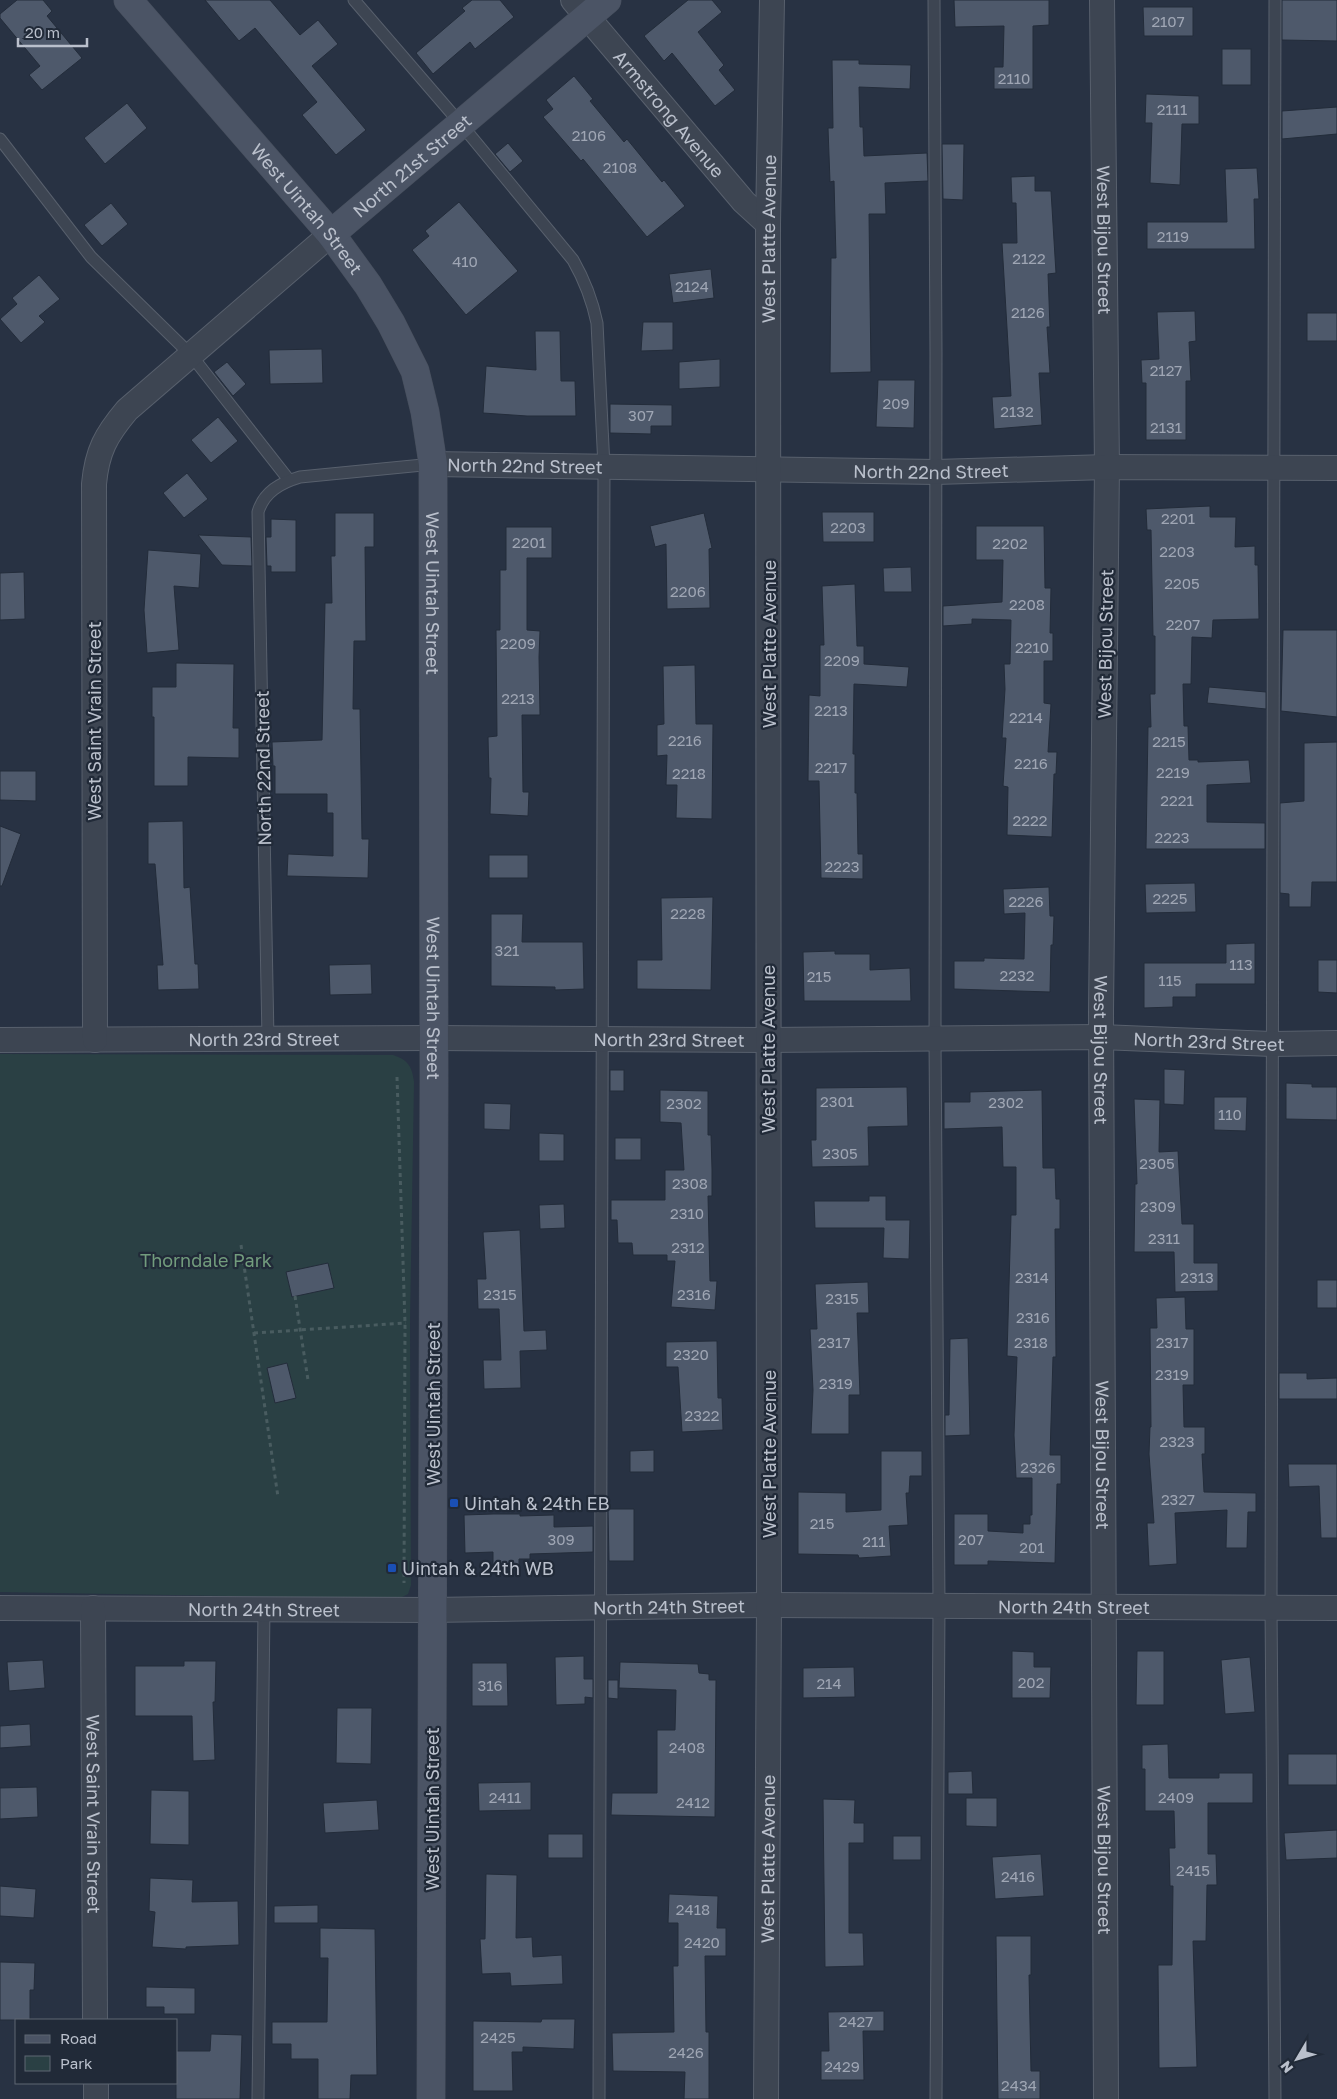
<svg xmlns="http://www.w3.org/2000/svg" width="1337" height="2099" viewBox="0 0 1337 2099" font-family="'Golos Text',sans-serif">
  <rect width="100%" height="100%" fill="#283243"/>
  <path fill="#2a4044" d="M0 1054 393 1055C408 1060 412 1066 414 1082L410 1322 411 1585 408 1594 398 1599 0 1592Z"/>
  <g fill="#4e596b" stroke="#232c3a">
    <path d="M17 0H43L52 11 47 16 82 58 42 90 29 75 40 66 0 18V14Z"/>
    <path d="M205 0H270L300 35 318 20 338 44 312 66 366 130 336 155 302 115 317 102 255 28 239 41Z"/>
    <path d="M472 0H500L514 17 475 49 470 42 433 74 416 53 465 11 462 8Z"/>
    <path d="M688 0H712L722 12 698 32 724 65 719 70 735 90 715 106 672 53 664 61 644 36Z"/>
    <path d="M954 0H1049V25L1033 26V89H994V67H1003L1004 26 955 27Z"/>
    <path d="M1282 0H1337V41L1282 40Z"/>
    <path d="M1143 7H1193V36H1144Z"/>
    <rect x="1222" y="49" width="29" height="36"/>
    <path d="M832 60H859V64L911 65 910 89 859 87 860 127H863L864 156 927 153 928 181 885 183 886 214H869L871 372 830 373 831 258H836L834 181 830 182 828 128H833Z"/>
    <path d="M574 76 593 99 590 101 624 142 627 139 662 182 664 180 685 206 647 237 583 159 581 161 543 117 553 109 546 100Z"/>
    <path d="M1146 94 1199 96V124H1182L1180 185 1150 183 1152 123H1145Z"/>
    <path d="M127 103 147 128 105 164 84 138Z"/>
    <path d="M1337 107V134L1282 139V111Z"/>
    <path d="M508 143 523 161 510 172 495 154Z"/>
    <path d="M942 144H964L963 200 943 199Z"/>
    <path d="M1257 168 1259 199H1254L1255 249H1147V222H1227L1225 169Z"/>
    <path d="M1035 176V191H1051L1056 273 1048 274 1050 327H1047L1050 373H1039L1042 425 994 429 992 397 1011 396 1002 243H1017L1016 203H1012L1011 177Z"/>
    <path d="M459 202 518 271 466 315 412 250 429 236 425 231Z"/>
    <path d="M111 203 128 224 102 246 84 225Z"/>
    <path d="M711 269 714 298 673 303 669 274Z"/>
    <path d="M39 275 60 299 39 316 45 322 21 343 0 319 17 304 12 298Z"/>
    <path d="M1195 311 1196 341 1189 342 1191 381H1186V440H1146V383H1142L1141 360 1159 359 1157 312Z"/>
    <rect x="1307" y="313" width="30" height="28"/>
    <path d="M643 322H673V350L641 351Z"/>
    <path d="M535 331H560L561 381H575L576 416H527L483 413 486 366 536 370Z"/>
    <path d="M322 349 323 383 270 384 269 350Z"/>
    <path d="M720 359V387L679 389V362Z"/>
    <path d="M227 362 246 384 233 396 214 372Z"/>
    <path d="M878 380H915L914 428 876 427Z"/>
    <path d="M610 404 672 405V426H651V434L610 433Z"/>
    <path d="M218 417 238 441 211 463 191 440Z"/>
    <path d="M187 473 208 499 184 518 163 493Z"/>
    <path d="M1210 506V517H1236L1235 547 1255 546V565H1258L1259 619 1213 620 1212 638 1192 637 1191 684H1183L1184 726H1188L1189 760H1198V762L1249 760 1251 783 1207 785V822L1265 823V849H1146L1148 727H1151L1150 694H1155V636H1153L1151 530H1147L1146 509Z"/>
    <path d="M822 512H874V542H823Z"/>
    <path d="M335 513H374V547H365L366 641H354L353 709H360L362 839H369L368 878 287 876 288 854 333 856V813H327V794H275V766H273L272 742 322 740 325 603H332L331 556H335Z"/>
    <path d="M704 513 712 548 709 549 710 608 667 609 666 544 655 547 650 526Z"/>
    <path d="M271 519 296 520V572H271V566H267L266 537H271Z"/>
    <path d="M976 526H1044L1045 588H1051L1050 633H1053V661H1044V703L1051 704 1048 752H1057L1056 774H1054L1052 837 1007 835 1008 787 1003 786 1006 738H1002L1005 689 1004 664H1010L1011 620 972 619V624L943 626V606L1002 602 1003 560H976Z"/>
    <path d="M506 527H552V558H527V630L540 631 539 657 540 715H522L523 792H529L528 816 490 814 491 778H489L488 737 497 736 496 630H500V570H506Z"/>
    <path d="M198 535 251 537 252 566 222 565Z"/>
    <path d="M148 550 201 554 199 588 174 586 179 650 147 653 144 610Z"/>
    <path d="M911 567 912 592H884L883 568Z"/>
    <path d="M24 572 25 619 0 620V573Z"/>
    <path d="M855 584 857 646H864V664L909 667 907 687 854 684 853 754H855V793H857L858 854H863V879L821 878 819 781H808L809 695 820 696V645H824L822 586Z"/>
    <path d="M1283 630H1337V717L1281 711Z"/>
    <path d="M176 663 234 664 233 728H239V758L188 757V786H154V717H152V687H176Z"/>
    <path d="M695 665 696 724H713L712 819 676 818 677 785H666L667 755 657 756V725L664 724 663 666Z"/>
    <path d="M1209 687 1266 692V709L1207 703Z"/>
    <path d="M1337 742V882H1312L1311 907H1289V894L1280 893V803L1304 801V743Z"/>
    <path d="M0 771H36V801L0 800Z"/>
    <path d="M183 821 184 888 190 887 195 964H198L199 989 158 990 157 965H163L155 864H148V822Z"/>
    <path d="M0 826 21 834 2 886H0Z"/>
    <rect x="489" y="855" width="39" height="23"/>
    <path d="M1195 883 1196 912 1146 913 1145 884Z"/>
    <path d="M1049 887 1050 916H1054L1053 945H1051L1050 992 954 989V961H984V958L1024 959 1025 913 1004 914 1003 889Z"/>
    <path d="M713 897 711 990 637 989V960H662L661 898Z"/>
    <path d="M491 914H523L522 942H583L584 989 555 990V987L491 986Z"/>
    <path d="M1255 943V984H1196V997H1173V1007L1144 1008V963H1226V944Z"/>
    <path d="M835 951V954H870V970L910 968 911 1001H804L803 952Z"/>
    <path d="M1318 960H1337V993L1318 992Z"/>
    <path d="M371 964 372 994 330 995 329 965Z"/>
    <path d="M1164 1069 1185 1070 1184 1105 1164 1104Z"/>
    <rect x="610" y="1070" width="14" height="21"/>
    <path d="M1286 1083 1312 1084V1087H1337V1120L1286 1119Z"/>
    <path d="M907 1087 908 1126 868 1127 869 1166 812 1167 811 1140H816V1088Z"/>
    <path d="M660 1090 708 1091V1135H711L712 1169V1196H708L710 1281H717L715 1310 671 1307 675 1261H667V1255H633L632 1243H618L617 1220H611V1200H665V1170H684L681 1123 660 1122Z"/>
    <path d="M1042 1090 1043 1168H1055L1056 1199H1060V1229H1055L1056 1357H1053L1050 1455H1061V1484H1057L1055 1563 988 1561V1565H954V1514H988V1531L1023 1533V1524H1030V1515H1032V1478H1016L1014 1435 1017 1357 1007 1356 1011 1215H1016V1167H1003L1002 1127 944 1129V1102H970V1092Z"/>
    <path d="M1214 1097H1247L1246 1131 1214 1130Z"/>
    <path d="M1134 1099 1160 1100 1159 1152 1178 1151 1182 1224H1194V1263H1218V1291L1175 1292 1174 1252H1134L1135 1184H1137Z"/>
    <path d="M484 1103 511 1104 510 1130 484 1129Z"/>
    <path d="M539 1133 564 1134V1161H539Z"/>
    <rect x="615" y="1138" width="26" height="22"/>
    <path d="M869 1196H886V1220H910L909 1259 883 1258 884 1228H815L814 1201H869Z"/>
    <path d="M564 1204 565 1228 540 1229 539 1205Z"/>
    <path d="M520 1230 524 1331 546 1330 547 1350 520 1351 521 1388 484 1389 483 1360H501L499 1309H478L477 1279H486L483 1232Z"/>
    <path d="M328 1263 334 1288 292 1297 286 1272Z"/>
    <rect x="1317" y="1280" width="20" height="28"/>
    <path d="M868 1282 869 1313H857L860 1395H849V1434H811L813 1390 810 1329H817L815 1284Z"/>
    <path d="M1185 1297 1186 1329H1194V1385H1183L1184 1427H1205V1454H1202L1204 1492 1256 1493V1512H1248L1247 1548H1226L1227 1510 1175 1513 1177 1564 1149 1566 1147 1523H1154L1149 1454 1150 1427H1151L1150 1328H1157L1156 1298Z"/>
    <path d="M968 1338 970 1435 945 1436V1415H949L950 1339Z"/>
    <path d="M713 1341H717L718 1398H722L723 1430 682 1432 678 1367H666V1342Z"/>
    <path d="M287 1363 296 1398 275 1403 267 1368Z"/>
    <path d="M1279 1373H1307V1379L1337 1378V1399H1279Z"/>
    <path d="M654 1450V1472H630V1451Z"/>
    <path d="M881 1451H922V1476H910L909 1493H906L908 1525 889 1526 891 1556 859 1558 858 1555 798 1554V1492L846 1493V1512L881 1510Z"/>
    <path d="M1288 1464H1337V1538H1321L1319 1486 1289 1487Z"/>
    <path d="M608 1509H634V1561H609Z"/>
    <path d="M493 1514H520V1516L554 1515V1527L593 1526V1552L530 1554V1559H519V1566H493V1552L465 1553 464 1515Z"/>
    <path d="M1012 1651 1034 1652V1667H1051L1050 1698H1012Z"/>
    <path d="M1137 1651H1164V1705H1136Z"/>
    <path d="M584 1656V1679H593V1698L585 1697V1704L556 1705 555 1657Z"/>
    <path d="M1250 1657 1255 1712 1225 1714 1221 1660Z"/>
    <path d="M43 1660 45 1688 9 1691 7 1662Z"/>
    <path d="M184 1661H216L215 1702H213L215 1760 193 1761 192 1716H135V1666H184Z"/>
    <path d="M620 1662 698 1664 699 1673 709 1674V1680H716L715 1817 611 1815 612 1793H657V1730H675L676 1690 619 1688Z"/>
    <path d="M472 1663H507L508 1706H472Z"/>
    <path d="M854 1667 855 1697 803 1698V1668Z"/>
    <path d="M608 1680H618V1699L608 1698Z"/>
    <path d="M337 1708H372L371 1764 336 1763Z"/>
    <path d="M30 1724 31 1746 0 1748V1726Z"/>
    <path d="M1168 1744 1169 1778H1219V1773H1253V1803H1208V1854H1216L1217 1885H1207L1206 1941H1193L1197 2067 1159 2068 1158 1965H1172L1173 1886H1170L1169 1848H1175L1174 1811H1145V1769H1142V1745Z"/>
    <rect x="1288" y="1754" width="49" height="31"/>
    <path d="M972 1771 973 1794H948V1772Z"/>
    <path d="M531 1782V1810L479 1811 478 1783Z"/>
    <path d="M37 1787 38 1817 0 1819V1788Z"/>
    <path d="M151 1790 189 1791V1845L150 1844Z"/>
    <path d="M966 1798H997V1827L966 1826Z"/>
    <path d="M823 1799 855 1800 854 1823H864V1843H849V1933H863L864 1966 825 1967Z"/>
    <path d="M377 1800 379 1830 325 1833 323 1803Z"/>
    <path d="M1337 1830V1858L1286 1860 1284 1833Z"/>
    <rect x="548" y="1834" width="35" height="24"/>
    <rect x="893" y="1836" width="28" height="24"/>
    <path d="M1041 1854 1044 1896 995 1899 992 1857Z"/>
    <path d="M486 1874 517 1875 516 1938 532 1937 533 1957 562 1955 563 1984 511 1986 510 1973 482 1974 480 1939H485Z"/>
    <path d="M150 1878 193 1880 192 1902 238 1901 239 1945 186 1947V1949L152 1947 155 1912 149 1911Z"/>
    <path d="M0 1886 36 1889 34 1918 0 1916Z"/>
    <path d="M669 1894 718 1896 717 1928H726V1956H705L706 2032H709V2099H684L685 2072 613 2071 612 2033 674 2032 673 1966H678V1923H668Z"/>
    <path d="M318 1905V1923H274V1906Z"/>
    <path d="M320 1928 375 1929 377 2075H351L350 2099H318V2059H291V2044H272V2022H327L328 1958H320Z"/>
    <path d="M996 1936H1031V1975H1029L1031 2071H1040V2099H998Z"/>
    <path d="M0 1962 35 1963 34 1990H30V2020H0Z"/>
    <path d="M146 1987 195 1988V2014H164V2007H146Z"/>
    <path d="M884 2011V2031H863L864 2080H821V2051H829L828 2012Z"/>
    <path d="M542 2019H575L574 2049 523 2047V2052H512L513 2091H473V2021L541 2022Z"/>
    <path d="M211 2034 242 2035 240 2099H176V2051H210Z"/>
  </g>
  <g fill="none" stroke-linecap="round" stroke-linejoin="round">
    <g stroke="#58606d" stroke-width="13">
      <g id="lane">
        <path d="M354 0 460 123 573 260C585 281 592 299 597 323L604 467 599 2099"/>
        <path d="M934 0 936 352 935 1039 939 1605 936 2099"/>
        <path d="M0 139 91 257 191 355 289 480"/>
        <path d="M268 1039 258 512C264 492 280 483 300 477L433 464"/>
        <path d="M258 2099 264 1609"/>
        <path d="M1275 2099 1271 1607 1275 0"/>
      </g>
    </g>
    <g stroke="#58606d" stroke-width="26">
      <g id="street">
        <path id="s1" d="M573 0 744 202 768 224"/>
        <path id="s2" d="M1102 0 1107 467 1101 1012 1106 2099"/>
        <path id="s3" d="M433 464 936 472 1107 467 1337 468"/>
        <path id="s4" d="M0 1040 434 1038 768 1040 1101 1037 1272 1044 1337 1043"/>
        <path d="M95 1040 94 484C97 451 106 435 127 410L331 234"/>
        <path id="s5" d="M0 1608 432 1610 769 1605 1337 1608"/>
        <path id="s6" d="M93 1608 95 2020"/>
        <path d="M96 2083V2099"/>
        <path id="s7" d="M766 2099 769 1605 768 224 772 0"/>
      </g>
    </g>
    <g stroke="#464e5c" stroke-width="29">
      <g id="secondary">
        <path id="s8" d="M128 0 331 234 368 285 391 323 415 371 425 412 433 464 434 1079 431 2099"/>
        <path id="s9" d="M331 234 607 0"/>
      </g>
    </g>
    <g stroke="#495c60" stroke-width="3" stroke-dasharray="4 4" stroke-linecap="butt">
      <path d="M397 1077 405 1323 404 1583"/>
      <path d="M241 1245 278 1497"/>
      <path d="M295 1296 308 1380"/>
      <path d="M254 1333 406 1323"/>
    </g>
    <use href="#lane" stroke="#3d4552" stroke-width="11"/>
    <use href="#street" stroke="#3d4552" stroke-width="24"/>
    <use href="#secondary" stroke="#4b5465" stroke-width="28"/>
  </g>
  <g fill="#1a4fb4" stroke="#212a38" stroke-width="2">
    <rect x="449" y="1498" width="10" height="10" rx="2.5"/>
    <rect x="387" y="1563" width="10" height="10" rx="2.5"/>
  </g>
  <g text-anchor="middle" dominant-baseline="central" stroke-width="4.5" stroke-linejoin="round" paint-order="stroke">
    <g font-size="15" fill="#9fa6b4">
      <text x="1168" y="21">2107</text>
      <text x="1014" y="78">2110</text>
      <text x="1172" y="109">2111</text>
      <text x="589" y="135">2106</text>
      <text x="620" y="167">2108</text>
      <text x="1173" y="236">2119</text>
      <text x="1029" y="258">2122</text>
      <text x="465" y="261">410</text>
      <text x="692" y="286">2124</text>
      <text x="1028" y="312">2126</text>
      <text x="1166" y="370">2127</text>
      <text x="896" y="403">209</text>
      <text x="1017" y="411">2132</text>
      <text x="641" y="415">307</text>
      <text x="1166" y="427">2131</text>
      <text x="1178" y="518">2201</text>
      <text x="848" y="527">2203</text>
      <text x="529" y="542">2201</text>
      <text x="1010" y="543">2202</text>
      <text x="1177" y="551">2203</text>
      <text x="1182" y="583">2205</text>
      <text x="688" y="591">2206</text>
      <text x="1027" y="604">2208</text>
      <text x="1183" y="624">2207</text>
      <text x="518" y="643">2209</text>
      <text x="1032" y="647">2210</text>
      <text x="842" y="660">2209</text>
      <text x="518" y="698">2213</text>
      <text x="831" y="710">2213</text>
      <text x="1026" y="717">2214</text>
      <text x="685" y="740">2216</text>
      <text x="1169" y="741">2215</text>
      <text x="1031" y="763">2216</text>
      <text x="831" y="767">2217</text>
      <text x="1173" y="772">2219</text>
      <text x="689" y="773">2218</text>
      <text x="1177" y="800">2221</text>
      <text x="1030" y="820">2222</text>
      <text x="1172" y="837">2223</text>
      <text x="842" y="866">2223</text>
      <text x="1170" y="898">2225</text>
      <text x="1026" y="901">2226</text>
      <text x="688" y="913">2228</text>
      <text x="507" y="950">321</text>
      <text x="1241" y="964">113</text>
      <text x="1017" y="975">2232</text>
      <text x="819" y="976">215</text>
      <text x="1170" y="980">115</text>
      <text x="837" y="1101">2301</text>
      <text x="1006" y="1102">2302</text>
      <text x="684" y="1103">2302</text>
      <text x="1230" y="1114">110</text>
      <text x="840" y="1153">2305</text>
      <text x="1157" y="1163">2305</text>
      <text x="690" y="1183">2308</text>
      <text x="1158" y="1206">2309</text>
      <text x="687" y="1213">2310</text>
      <text x="1164" y="1238">2311</text>
      <text x="688" y="1247">2312</text>
      <text x="1032" y="1277">2314</text>
      <text x="1197" y="1277">2313</text>
      <text x="500" y="1294">2315</text>
      <text x="694" y="1294">2316</text>
      <text x="842" y="1298">2315</text>
      <text x="1033" y="1317">2316</text>
      <text x="834" y="1342">2317</text>
      <text x="1031" y="1342">2318</text>
      <text x="1172" y="1342">2317</text>
      <text x="691" y="1354">2320</text>
      <text x="1172" y="1374">2319</text>
      <text x="836" y="1383">2319</text>
      <text x="702" y="1415">2322</text>
      <text x="1177" y="1441">2323</text>
      <text x="1038" y="1467">2326</text>
      <text x="1178" y="1499">2327</text>
      <text x="822" y="1523">215</text>
      <text x="561" y="1539">309</text>
      <text x="971" y="1539">207</text>
      <text x="874" y="1541">211</text>
      <text x="1032" y="1547">201</text>
      <text x="1031" y="1682">202</text>
      <text x="829" y="1683">214</text>
      <text x="490" y="1685">316</text>
      <text x="687" y="1747">2408</text>
      <text x="505" y="1797">2411</text>
      <text x="1176" y="1797">2409</text>
      <text x="693" y="1802">2412</text>
      <text x="1193" y="1870">2415</text>
      <text x="1018" y="1876">2416</text>
      <text x="693" y="1909">2418</text>
      <text x="702" y="1942">2420</text>
      <text x="856" y="2021">2427</text>
      <text x="498" y="2037">2425</text>
      <text x="686" y="2052">2426</text>
      <text x="842" y="2066">2429</text>
      <text x="1019" y="2085">2434</text>
    </g>
    <g font-size="18" fill="#bac0cc" stroke="#212a38">
      <text stroke="none"><textPath href="#s1" startOffset="149">Armstrong Avenue</textPath></text>
      <text stroke="none"><textPath href="#s9" startOffset="106">North 21st Street</textPath></text>
      <text stroke="none"><textPath href="#s8" startOffset="275">West Uintah Street</textPath></text>
      <text stroke="none"><textPath href="#s7" startOffset="1860">West Platte Avenue</textPath></text>
      <text stroke="none"><textPath href="#s2" startOffset="240">West Bijou Street</textPath></text>
      <text stroke="none"><textPath href="#s3" startOffset="92">North 22nd Street</textPath></text>
      <text stroke="none"><textPath href="#s3" startOffset="498">North 22nd Street</textPath></text>
      <text stroke="none"><textPath href="#s8" startOffset="695">West Uintah Street</textPath></text>
      <text transform="translate(769 644) rotate(-90)">West Platte Avenue</text>
      <text transform="translate(1105 644) rotate(-89)">West Bijou Street</text>
      <text transform="translate(94 721) rotate(-90)">West Saint Vrain Street</text>
      <text transform="translate(263 768) rotate(-91)">North 22nd Street</text>
      <text stroke="none"><textPath href="#s8" startOffset="1100">West Uintah Street</textPath></text>
      <text stroke="none"><textPath href="#s4" startOffset="264">North 23rd Street</textPath></text>
      <text stroke="none"><textPath href="#s4" startOffset="669">North 23rd Street</textPath></text>
      <text stroke="none"><textPath href="#s4" startOffset="1209">North 23rd Street</textPath></text>
      <text transform="translate(768 1049) rotate(-90)">West Platte Avenue</text>
      <text stroke="none"><textPath href="#s2" startOffset="1050">West Bijou Street</textPath></text>
      <text transform="translate(433 1404) rotate(-90)">West Uintah Street</text>
      <text transform="translate(769 1454) rotate(-90)">West Platte Avenue</text>
      <text stroke="none"><textPath href="#s2" startOffset="1455">West Bijou Street</textPath></text>
      <text stroke="none"><textPath href="#s5" startOffset="669">North 24th Street</textPath></text>
      <text stroke="none"><textPath href="#s5" startOffset="1074">North 24th Street</textPath></text>
      <text stroke="none"><textPath href="#s5" startOffset="264">North 24th Street</textPath></text>
      <text transform="translate(432 1809) rotate(-90)">West Uintah Street</text>
      <text stroke="none"><textPath href="#s6" startOffset="206">West Saint Vrain Street</textPath></text>
      <text stroke="none"><textPath href="#s7" startOffset="240">West Platte Avenue</textPath></text>
      <text stroke="none"><textPath href="#s2" startOffset="1860">West Bijou Street</textPath></text>
    </g>
    <g font-size="18" fill="#729c7d" stroke="#212a38">
      <text x="206" y="1260">Thorndale Park</text>
    </g>
    <g font-size="18" fill="#bac0cc" stroke="#212a38" text-anchor="start">
      <text x="464" y="1503">Uintah &amp; 24th EB</text>
      <text x="402" y="1568">Uintah &amp; 24th WB</text>
    </g>
  </g>
  <rect x="15" y="2019" width="162" height="65" fill="#212a38" stroke="#5e6673"/>
  <rect x="25" y="2035" width="25" height="8" fill="#4b5465" stroke="#5e6673"/>
  <text x="60" y="2044" font-size="15" fill="#bac0cc">Road</text>
  <rect x="25" y="2056" width="25" height="15" fill="#2a4044" stroke="#5e6673"/>
  <text x="60" y="2069" font-size="15" fill="#bac0cc">Park</text>
  <g transform="translate(1297 2059) rotate(232)" stroke="#212a38" stroke-width="4" paint-order="stroke">
  <path d="M0-4L9 19L0 12L-9 19Z" fill="#bac0cc"/>
  <text y="-8" font-size="14" font-weight="bold" text-anchor="middle" fill="#bac0cc">N</text>
  </g>
  <path d="M18 38v8h69v-8" fill="none" stroke="#bac0cc" stroke-width="2.5"/>
  <text x="25" y="38" font-size="15" fill="#bac0cc" stroke="#212a38" stroke-width="4" paint-order="stroke">20 m</text>
</svg>
